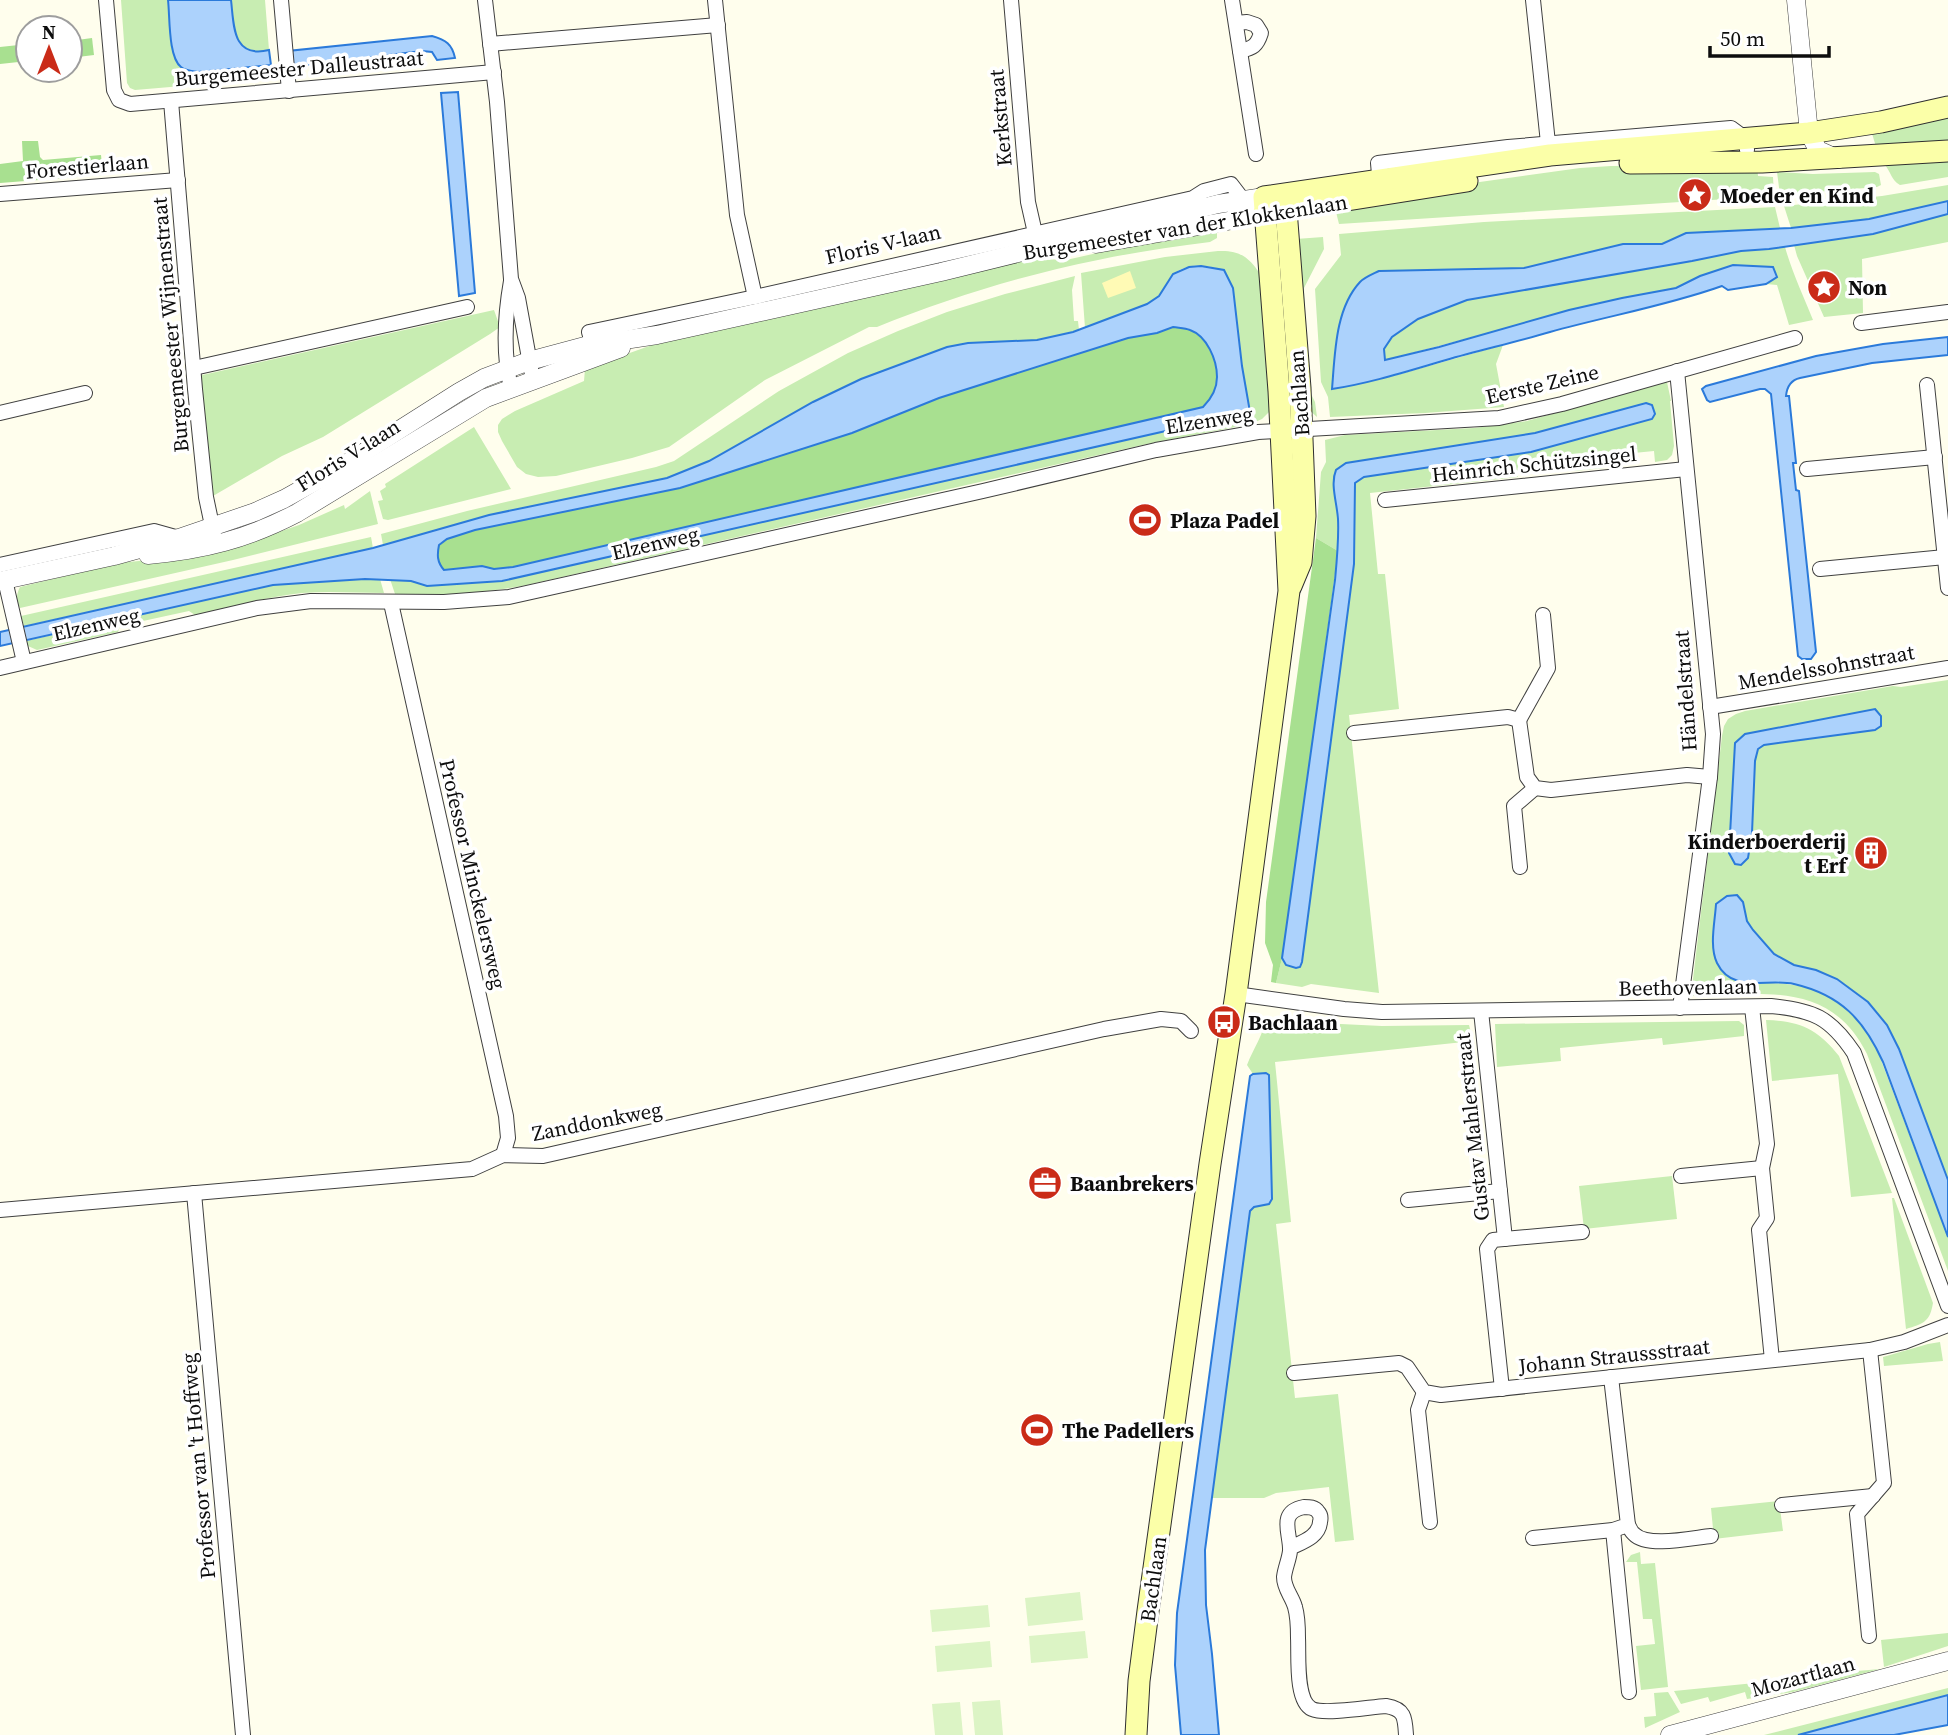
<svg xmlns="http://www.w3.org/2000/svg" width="1948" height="1735" viewBox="0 0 1948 1735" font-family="'Source Serif 4',serif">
  <rect width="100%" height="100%" fill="#fffeed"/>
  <g fill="#c8edb2">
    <path d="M121 0H168C170 16 168 57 181 67 186 71 192 71 198 72L271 65V73L264 79 135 90 130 88 127 83Z"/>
    <path d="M231 0H265L269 50C232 59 234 25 231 0Z"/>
    <path d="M1948 114V144L1877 150 1870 127Z"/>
    <path d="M1948 157V177L1900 185C1891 180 1891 172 1885 165Z"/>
    <path d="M1757 165 1758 176 1773 177 1774 196 1339 224 1335 208 1423 190 1580 168 1611 166Z"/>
    <path d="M1777 172 1813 174 1875 172 1879 174 1881 185 1877 187 1780 195Z"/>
    <path d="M1948 185V201L1869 219 1791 228 1784 206 1882 196Z"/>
    <path d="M1775 207 1780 228 1686 233 1662 244H1623L1524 268 1380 271C1373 274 1365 277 1361 282 1335 309 1335 354 1332 388L1397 375 1503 345 1496 364 1504 407 1425 413 1330 417 1328 397 1321 382 1315 289 1341 255 1339 234 1484 222Z"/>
    <path d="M1948 214V242L1862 259 1863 313 1824 317 1797 256 1794 245 1873 234Z"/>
    <path d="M1217 231V238L1210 242C1173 247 1135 252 1098 260 1023 275 949 298 877 327H869L765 380 669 447 632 458 556 476 538 477 526 474 517 467 502 441 498 432V425L502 419 515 411 584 381 585 369 652 345 695 335 1024 260 1040 259 1066 260 1142 243Z"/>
    <path d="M1323 237 1324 249 1304 288 1307 386 1315 402 1317 417 1308 409 1296 239Z"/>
    <path d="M1785 247C1792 272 1803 295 1813 320L1789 325 1777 285 1766 284 1777 277 1700 276 1676 288 1622 298 1385 360 1384 349 1392 337 1418 319 1467 300 1692 261 1741 251Z"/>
    <path d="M1218 251C1241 250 1250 258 1262 277L1273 408 1262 419 1251 424 1147 444 527 585C483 593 439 597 395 594L390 579 411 581 427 586 502 581 1250 412 1224 270C1208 266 1186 261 1172 276 1162 288 1164 295 1147 304 1127 313 1106 320 1085 328L1081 273 1165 257Z"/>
    <path d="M1075 276 1072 290 1074 321H1078L1079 330 1037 340 968 343 947 347 861 379 813 402 709 461 667 478 489 515 383 545 381 534 467 511 656 467 674 461 779 391 848 353 898 331 947 312 1005 294Z"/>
    <path d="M494 310 500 327 490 334 323 437 282 456 213 496 198 376Z"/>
    <path d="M1667 382 1671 401H1670L1674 446 1672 455 1667 460 1655 462 1654 451 1603 456 1604 468 1574 471 1573 468H1570L1568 460 1518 465V477L1370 493 1378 574H1385L1399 709 1349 715 1379 993 1311 984 1302 987 1276 983 1282 958 1283 962H1302L1354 564 1355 483 1364 477 1531 452 1646 403 1535 433 1346 463 1334 475 1338 517V551L1316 538 1321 472 1326 462 1325 440 1345 435 1474 428 1527 421Z"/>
    <path d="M474 427 511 489 388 520 383 519 378 501 383 500 380 491 386 487 385 484Z"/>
    <path d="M370 491 378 524 233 560 20 608C16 600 16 595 20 587L118 563 181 557 270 535 299 525 344 505 345 509Z"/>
    <path d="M371 537 373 548 24 626 21 616Z"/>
    <path d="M364 579H380L384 593C356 593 329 591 302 593 266 597 230 607 195 615L189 611 120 626 118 632 37 650 28 646 26 641 273 585Z"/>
    <path d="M1948 680V1180L1899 1049 1868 1002 1837 979 1816 970 1794 965 1774 954 1762 941 1747 921 1743 902 1746 983C1805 981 1838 990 1873 1039L1948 1237V1271L1867 1054C1830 979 1760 995 1691 996L1722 736 1724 726 1728 719 1736 714 1745 711 1893 686 1901 687Z"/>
    <path d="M1266 1017 1320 1023 1382 1026 1469 1025 1473 1041 1275 1062 1291 1222 1276 1224 1295 1398 1338 1394 1354 1540 1335 1542 1329 1487 1276 1493 1264 1498H1211L1250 1211 1254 1207 1269 1204 1272 1199 1269 1075 1266 1073 1253 1074 1247 1065C1253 1049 1264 1034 1266 1017Z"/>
    <path d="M1766 1020C1800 1021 1818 1029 1839 1056L1892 1193 1851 1197 1838 1074 1772 1081Z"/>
    <path d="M1739 1021 1744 1025V1036L1663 1045 1662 1038 1560 1048 1561 1061 1497 1067 1495 1024Z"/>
    <path d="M1672 1176 1677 1219 1584 1229 1579 1186Z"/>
    <path d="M1892 1198H1894L1933 1303C1930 1322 1923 1324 1906 1329Z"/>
    <path d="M1940 1342 1943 1361 1884 1366 1883 1357 1928 1344Z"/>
    <path d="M1779 1501 1783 1531 1714 1539 1711 1508Z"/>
    <path d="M1640 1552 1641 1564 1655 1563 1668 1687 1641 1690 1636 1646 1655 1644 1652 1619H1643L1637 1562H1626L1631 1555Z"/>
    <path d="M1948 1633V1646L1884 1667 1881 1640Z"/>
    <path d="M1880 1669 1793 1692 1747 1699 1745 1692 1710 1702 1708 1697 1681 1704 1674 1691 1795 1679 1801 1676Z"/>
    <path d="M1948 1688V1695L1798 1735H1764Z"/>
    <path d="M1668 1692 1680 1712 1645 1728 1644 1717 1656 1716 1654 1693Z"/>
  </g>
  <g fill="#a8e090">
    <path d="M92 38 94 55 70 58V41Z"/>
    <path d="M28 44V61L0 64V47Z"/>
    <path d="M22 141H38L40 157 43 160 101 155 103 175 0 183V164L23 161Z"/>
    <path d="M1173 327C1179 328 1185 328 1190 330 1207 336 1217 360 1217 377 1217 389 1210 399 1203 407L513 567 494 569 482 566 444 570C437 562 437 555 439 545L447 539 475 530 680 488 852 433 939 398 1128 338 1157 333Z"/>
    <path d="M1316 538 1338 551 1284 950 1276 983 1271 982 1273 965 1265 943 1266 902Z"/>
  </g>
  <path fill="#fffab5" d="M1130 271 1136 288 1108 298 1102 283Z"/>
  <g fill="#dcf4c5">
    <path d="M1080 1592 1083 1620 1028 1626 1025 1598Z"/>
    <path d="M988 1605 990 1627 932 1632 930 1610Z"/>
    <path d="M1085 1631 1088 1658 1031 1663 1029 1636Z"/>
    <path d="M990 1641 992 1667 937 1672 935 1646Z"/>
    <path d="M1000 1700 1003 1735H975L972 1702Z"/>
    <path d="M960 1702 963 1735H935L932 1704Z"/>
  </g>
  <g fill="#acd2fc" stroke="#2b7ada" stroke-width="2" fill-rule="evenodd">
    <path d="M168 0H231C234 25 232 59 269 50L271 65 198 72C192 71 186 71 181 67 168 57 170 16 168 0Z"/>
    <path d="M432 36C446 40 452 44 455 58L437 60 432 52 422 51 289 67 288 51Z"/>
    <path d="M458 92 475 293 459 296 441 93Z"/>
    <path d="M1948 201V214L1873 234 1769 249 1741 251 1692 261 1467 300 1418 319 1392 337 1384 349 1385 360 1439 347 1569 310 1622 298 1676 288 1700 276 1733 265 1773 267 1777 277 1766 284 1728 290 1722 286C1666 306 1607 316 1550 332 1516 342 1481 350 1446 360 1408 371 1371 383 1332 389 1335 354 1335 309 1360 282 1365 277 1373 274 1379 271L1524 268 1623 244H1662L1686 233 1791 228 1869 219Z"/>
    <path d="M1201 266 1224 270 1233 288 1242 366 1250 412 502 581 427 586 411 581 365 579 273 585 0 646V632L373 548 489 515 667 478 709 461 813 402 861 379 947 347 968 343 1037 340 1073 332 1147 304 1159 296 1173 274 1189 267ZM1173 327C1179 328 1185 328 1190 330 1207 336 1217 360 1217 377 1217 389 1210 400 1203 407L513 567 494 569 482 566 444 570C437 562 437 555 439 545L447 539 475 530 680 488 852 433 939 398 1128 338 1157 333Z"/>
    <path d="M1948 337V355L1872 363 1800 378C1791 380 1787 386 1786 396H1789L1796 463H1793L1796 490 1799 491 1816 652 1811 659H1802L1798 656 1771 394 1765 389H1760L1710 402 1707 400 1702 389 1706 386 1816 356 1883 344Z"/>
    <path d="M1646 403 1652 405 1655 414 1652 419 1531 452 1364 477 1355 483 1354 564 1302 962 1300 967 1296 968 1286 965 1282 958 1335 580C1337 559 1339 539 1338 519 1337 503 1330 484 1336 470L1346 463 1535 433Z"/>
    <path d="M1875 709 1881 716V726L1875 730 1764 745 1758 749 1755 761 1752 833 1748 858 1741 865 1735 864 1729 853 1735 743 1745 734Z"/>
    <path d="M1737 895 1743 902 1747 921 1753 930 1774 954 1794 965 1816 970 1837 979 1868 1002 1887 1025 1899 1049 1948 1180V1237L1883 1062C1864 1020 1841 995 1794 984 1767 978 1732 994 1717 963 1709 946 1715 922 1716 904L1727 896Z"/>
    <path d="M1266 1073 1269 1075 1272 1199 1269 1204 1254 1207 1250 1211 1205 1550 1206 1605 1212 1654 1219 1735H1181L1175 1665 1177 1613 1250 1076 1253 1074Z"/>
    <path d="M1948 1695V1725L1894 1735H1798Z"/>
  </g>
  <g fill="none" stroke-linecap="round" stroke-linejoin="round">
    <g stroke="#404040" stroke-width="16">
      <g id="minor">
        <path d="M106 0 114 90 119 100 130 104 494 72"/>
        <path d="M281 0 289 91"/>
        <path d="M485 0 497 102 511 279 518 298 533 380"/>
        <path d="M715 0 737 215 755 297"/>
        <path d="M1011 0 1028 202 1035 233"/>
        <path d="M1232 0 1256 154"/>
        <path d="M1533 0 1548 143"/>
        <path d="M1236 23 1247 22 1256 25 1261 33C1257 46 1253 48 1240 51"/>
        <path d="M490 44 718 25"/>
        <path d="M171 101 195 389 206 497 214 535"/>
        <path d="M1380 186 1378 163 1508 147 1731 128 1746 139 1747 150"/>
        <path d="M0 194 178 180"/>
        <path d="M1861 323 1948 312"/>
        <path d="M595 353 589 332 755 297 1193 198 1204 191 1231 184 1244 201"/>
        <path d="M194 368 467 307"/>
        <path d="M1677 371 1713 734 1710 777 1680 1008"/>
        <path d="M1927 385 1948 588"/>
        <path d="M511 388C503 354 505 315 511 281"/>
        <path d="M0 413 85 393"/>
        <path d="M1807 469 1935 457"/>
        <path d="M1385 500 1686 469"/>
        <path d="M0 565 154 531 179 538"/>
        <path d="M1820 569 1945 557"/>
        <path d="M5 580 24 662"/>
        <path d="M391 603 506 1116 508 1138 503 1155"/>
        <path d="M0 668 257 608 311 601 444 602 509 597 983 491 1156 450 1258 432 1499 418 1562 404 1795 338"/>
        <path d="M1710 707 1948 668"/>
        <path d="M1519 720 1527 777 1535 788 1551 790 1687 775 1710 777"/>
        <path d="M1519 720 1548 668 1543 615"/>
        <path d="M1354 733 1508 717 1519 720"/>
        <path d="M1520 867 1514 806 1535 788"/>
        <path d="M1236 994 1344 1009 1382 1012 1771 1006C1813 1010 1830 1017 1854 1053L1948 1306"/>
        <path d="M1752 1007 1767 1144 1762 1168 1767 1218 1759 1230 1772 1360"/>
        <path d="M1481 1011 1505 1239"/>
        <path d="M1681 1176 1762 1168"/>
        <path d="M194 1193 243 1735"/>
        <path d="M1408 1200 1500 1191"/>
        <path d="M0 1210 472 1169 503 1155 543 1156 1104 1029 1161 1019 1181 1021 1191 1031"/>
        <path d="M1294 1373 1399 1363 1407 1367 1424 1392 1441 1395 1870 1350 1904 1342 1948 1325"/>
        <path d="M1502 1389 1487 1249 1493 1240 1582 1232"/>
        <path d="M1424 1392 1418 1410 1430 1522"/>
        <path d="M1782 1505 1873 1496"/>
        <path d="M1628 1525C1630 1528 1631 1532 1634 1534 1647 1548 1692 1538 1711 1536"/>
        <path d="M1613 1530 1629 1692"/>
        <path d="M1533 1538 1613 1530 1628 1525 1611 1377"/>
        <path d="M1290 1548C1302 1542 1319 1537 1320 1522 1321 1518 1321 1515 1318 1512 1315 1507 1309 1507 1304 1507 1277 1512 1291 1534 1290 1551 1289 1560 1285 1568 1284 1577 1284 1589 1292 1596 1295 1607 1298 1617 1298 1627 1298 1638 1299 1655 1295 1701 1312 1709 1325 1715 1370 1707 1386 1706 1405 1709 1405 1718 1406 1735"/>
        <path d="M1869 1636 1857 1514 1884 1483 1870 1350"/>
      </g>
    </g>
    <g stroke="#404040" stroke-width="19">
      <g id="tertiary">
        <path d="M1796 0 1809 133 1818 150 1838 159"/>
        <path d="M1096 244 1245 218 1264 213"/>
        <path d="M148 555C204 550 247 539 297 513L486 398 621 348"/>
        <path d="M0 581 114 556 179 538 255 512 284 499 336 470 459 392 484 378 529 361 585 346 657 335 941 272 1218 204 1264 197"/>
        <path d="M1670 1735 1948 1661"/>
      </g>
    </g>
    <g stroke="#2f2f2f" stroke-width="23">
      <g id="secondary">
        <path d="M1630 163 1762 162 1948 151"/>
        <path d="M1285 197 1300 388 1305 516 1301 562 1291 586"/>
        <path d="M1264 213 1467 181"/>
        <path d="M1136 1735 1139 1681 1148 1611 1210 1164 1236 994 1289 591 1279 391 1264 197 1550 155 1809 133 1881 122 1948 107"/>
      </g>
    </g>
    <use href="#minor" stroke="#fff" stroke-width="14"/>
    <use href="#tertiary" stroke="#fff" stroke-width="18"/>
    <use href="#secondary" stroke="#fbffa8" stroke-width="21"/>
  </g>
  <defs>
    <g id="sight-disc" transform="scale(1.75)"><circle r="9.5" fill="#ca2b18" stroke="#fff"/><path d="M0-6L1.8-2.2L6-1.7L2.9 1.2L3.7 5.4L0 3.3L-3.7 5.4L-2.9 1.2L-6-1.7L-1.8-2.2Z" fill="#fff"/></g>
    <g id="stadium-disc" transform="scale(1.75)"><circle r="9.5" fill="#ca2b18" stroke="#fff"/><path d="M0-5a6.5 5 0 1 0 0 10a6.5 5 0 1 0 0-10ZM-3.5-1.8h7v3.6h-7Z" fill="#fff"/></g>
    <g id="building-disc" transform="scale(1.75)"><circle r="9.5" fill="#ca2b18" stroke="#fff"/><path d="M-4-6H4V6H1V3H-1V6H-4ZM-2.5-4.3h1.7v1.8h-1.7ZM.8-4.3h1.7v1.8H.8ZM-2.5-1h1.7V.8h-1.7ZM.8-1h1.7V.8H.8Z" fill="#fff"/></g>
    <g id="bus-disc" transform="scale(1.75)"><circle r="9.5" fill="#ca2b18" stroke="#fff"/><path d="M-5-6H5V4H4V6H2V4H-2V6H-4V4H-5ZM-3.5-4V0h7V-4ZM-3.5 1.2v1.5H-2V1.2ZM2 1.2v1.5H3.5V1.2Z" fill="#fff"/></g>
    <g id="office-disc" transform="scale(1.75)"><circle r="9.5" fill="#ca2b18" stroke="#fff"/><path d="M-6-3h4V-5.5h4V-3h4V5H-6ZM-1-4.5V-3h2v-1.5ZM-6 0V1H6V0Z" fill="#fff"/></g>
  </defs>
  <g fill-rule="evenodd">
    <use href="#sight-disc" x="1695" y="195"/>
    <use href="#sight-disc" x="1824" y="287"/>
    <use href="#stadium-disc" x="1145" y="520"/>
    <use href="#building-disc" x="1871" y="853"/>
    <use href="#bus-disc" x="1224" y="1022"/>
    <use href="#office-disc" x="1045" y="1183"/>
    <use href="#stadium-disc" x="1037" y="1430"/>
  </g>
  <g text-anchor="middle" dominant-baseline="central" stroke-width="7" stroke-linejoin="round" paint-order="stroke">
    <g font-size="21" fill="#0d0d0d" stroke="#fff">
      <text transform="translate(299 68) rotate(-5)">Burgemeester Dalleustraat</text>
      <text transform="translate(1000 118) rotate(-95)">Kerkstraat</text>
      <text transform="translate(87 166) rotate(-5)">Forestierlaan</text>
      <text transform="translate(1185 227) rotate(-9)">Burgemeester van der Klokkenlaan</text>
      <text transform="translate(883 244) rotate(-13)">Floris V-laan</text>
      <text transform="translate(170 325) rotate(-95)">Burgemeester Wijnenstraat</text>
      <text transform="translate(1542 384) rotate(-13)">Eerste Zeine</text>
      <text transform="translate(1299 393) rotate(-94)">Bachlaan</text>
      <text transform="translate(1209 420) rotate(-9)">Elzenweg</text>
      <text transform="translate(348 455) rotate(-32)">Floris V-laan</text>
      <text transform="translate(1534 464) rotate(-6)">Heinrich Schützsingel</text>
      <text transform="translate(655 543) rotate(-13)">Elzenweg</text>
      <text transform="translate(96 624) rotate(-13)">Elzenweg</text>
      <text transform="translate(1826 667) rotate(-10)">Mendelssohnstraat</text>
      <text transform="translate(1685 691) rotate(-94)">Händelstraat</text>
      <text transform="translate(473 874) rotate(77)">Professor Minckelersweg</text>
      <text transform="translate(1688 987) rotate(-1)">Beethovenlaan</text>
      <text transform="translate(597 1121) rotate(-11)">Zanddonkweg</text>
      <text transform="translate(1472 1127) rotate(-96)">Gustav Mahlerstraat</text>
      <text transform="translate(1614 1356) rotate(-6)">Johann Straussstraat</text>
      <text transform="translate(198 1466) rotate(-95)">Professor van 't Hoffweg</text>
      <text transform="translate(1153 1579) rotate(-82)">Bachlaan</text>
      <text transform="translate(1803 1676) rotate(-15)">Mozartlaan</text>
    </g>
    <g font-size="21" font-weight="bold" fill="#0d0d0d" stroke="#fff" text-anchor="start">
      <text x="1720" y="195">Moeder en Kind</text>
      <text x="1848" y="287">Non</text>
      <text x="1170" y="520">Plaza Padel</text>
      <text x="1846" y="841" text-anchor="end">Kinderboerderij<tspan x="1846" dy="24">t Erf</tspan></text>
      <text x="1248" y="1022">Bachlaan</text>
      <text x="1070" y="1183">Baanbrekers</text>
      <text x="1062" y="1430">The Padellers</text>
    </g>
  </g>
  <g transform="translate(49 49)"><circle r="33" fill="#ffffff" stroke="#9e9e9e" stroke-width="2"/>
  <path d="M0-5L12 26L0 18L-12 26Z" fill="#ca2b18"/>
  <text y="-10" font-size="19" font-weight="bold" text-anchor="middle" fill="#0d0d0d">N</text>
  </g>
  <path d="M1710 46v10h119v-10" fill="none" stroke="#0d0d0d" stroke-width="3.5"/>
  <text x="1720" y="46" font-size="21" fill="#0d0d0d" stroke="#ffffff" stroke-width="5" paint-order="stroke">50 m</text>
</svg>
